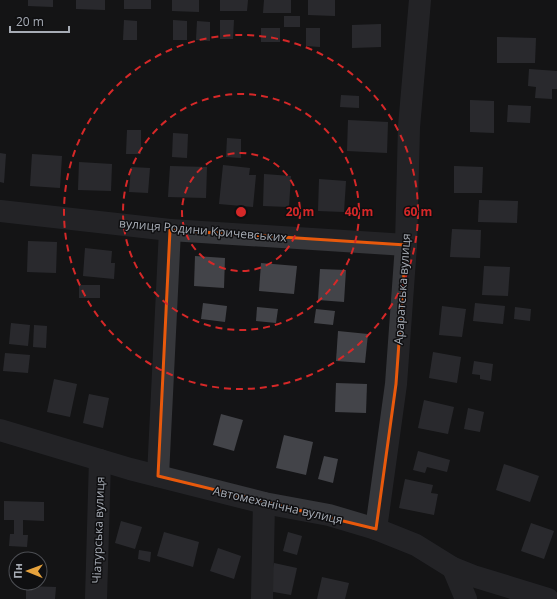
<svg xmlns="http://www.w3.org/2000/svg" width="557" height="599" viewBox="0 0 557 599" font-family="'Open Sans',sans-serif">
  <rect width="100%" height="100%" fill="#141416"/>
  <g fill="#434449">
    <path d="M28 0H53V7L28 6Z"/>
    <path d="M76 0H105V10L76 9Z"/>
    <rect x="124" y="0" width="27" height="9"/>
    <path d="M172 0H199V12L172 11Z"/>
    <path d="M220 0H248L247 11H220Z"/>
    <path d="M264 0H291V13H263Z"/>
    <path d="M308 0H335V16L308 15Z"/>
    <rect x="284" y="16" width="16" height="11"/>
    <path d="M124 20 137 21V40H123Z"/>
    <path d="M173 20 187 21V40H173Z"/>
    <path d="M220 20H234L233 39H220Z"/>
    <path d="M197 21 210 22V41L196 40Z"/>
    <path d="M381 24V47L352 48V25Z"/>
    <rect x="261" y="28" width="19" height="14"/>
    <path d="M306 28H320V47L306 46Z"/>
    <path d="M497 37 536 38 535 63H497Z"/>
    <path d="M529 69 557 71V89H552V99L535 98 536 87 528 86Z"/>
    <path d="M341 95 359 96V108L340 107Z"/>
    <path d="M470 100 494 101V133L470 132Z"/>
    <path d="M508 105 531 106 530 123 507 122Z"/>
    <path d="M348 120 388 122 387 153 347 151Z"/>
    <path d="M127 130H141V154H126Z"/>
    <path d="M173 133 188 134 187 158 172 157Z"/>
    <path d="M227 138 241 139V158L226 157Z"/>
    <path d="M0 153 6 154 4 183 0 182Z"/>
    <path d="M32 154 62 156 60 188 30 186Z"/>
    <path d="M79 162 112 164 111 191 78 190Z"/>
    <path d="M223 165 250 168 249 175H256L253 207 219 204Z"/>
    <path d="M170 166 207 167 206 198 168 197Z"/>
    <path d="M454 166 483 167 482 193H454Z"/>
    <path d="M131 167 150 168 148 193 129 192Z"/>
    <path d="M264 174 291 176 289 207 263 206Z"/>
    <path d="M319 179 346 181 344 212 318 211Z"/>
    <path d="M479 200 518 201 517 223 478 222Z"/>
    <path d="M452 229 481 230 480 258 450 257Z"/>
    <path d="M28 241 57 242 56 273 27 272Z"/>
    <path d="M85 248 112 251 111 263H115L114 279 83 276Z"/>
    <path d="M195 256 225 258 224 288 194 286Z"/>
    <path d="M261 263 297 266 294 294 259 291Z"/>
    <path d="M484 266 510 267 508 296 482 295Z"/>
    <path d="M320 269 346 270 344 302 318 300Z"/>
    <rect x="79" y="285" width="21" height="13"/>
    <path d="M203 303 227 306 225 322 201 319Z"/>
    <path d="M475 303 505 306 503 324 473 321Z"/>
    <path d="M442 306 466 309 462 337 439 335Z"/>
    <path d="M257 307 278 309 276 323 256 321Z"/>
    <path d="M515 307 531 309 530 321 514 319Z"/>
    <path d="M316 309 335 311 333 325 314 323Z"/>
    <path d="M11 323 30 325 28 346 9 344Z"/>
    <path d="M34 325 47 326 46 348 33 347Z"/>
    <path d="M338 331 368 334 365 363 336 361Z"/>
    <path d="M433 352 461 357 457 383 429 378Z"/>
    <path d="M5 353 30 355 28 373 3 371Z"/>
    <path d="M474 361 493 364 491 381 480 379V375L472 374Z"/>
    <path d="M54 379 77 384 70 417 47 412Z"/>
    <path d="M336 383 367 384 366 413 335 412Z"/>
    <path d="M89 394 109 398 103 428 83 423Z"/>
    <path d="M424 400 454 407 448 434 418 428Z"/>
    <path d="M468 408 484 412 480 432 464 429Z"/>
    <path d="M221 414 243 420 234 451 213 445Z"/>
    <path d="M284 435 313 442 306 475 276 468Z"/>
    <path d="M418 451 450 460 447 472 427 467 425 473 413 470Z"/>
    <path d="M324 456 338 459 333 483 318 479Z"/>
    <path d="M504 464 539 476 530 502 496 490Z"/>
    <path d="M405 479 433 485 431 493 438 494 434 515 399 508Z"/>
    <path d="M4 501 44 502V521L23 520V535H28L27 547 9 546 10 534H14V520H4Z"/>
    <path d="M121 521 142 527 135 549 115 543Z"/>
    <path d="M531 523 554 531 544 559 521 551Z"/>
    <path d="M164 532 199 542 193 567 157 556Z"/>
    <path d="M288 532 302 536 297 555 283 551Z"/>
    <path d="M218 548 241 556 234 579 210 571Z"/>
    <path d="M139 550 151 552 150 562 138 559Z"/>
    <path d="M274 563 297 568 291 595 268 591Z"/>
    <path d="M322 577 349 583 345 599H317Z"/>
    <path d="M26 586 56 587 55 599H26Z"/>
  </g>
  <g fill="none" stroke-linecap="round" stroke-linejoin="round">
    <g stroke="#36373b" stroke-width="22">
      <path d="M0 211 170 230 406 245"/>
      <path d="M0 430 130 469 264 503 329 515 376 529 416 545 453 568 473 576 548 599"/>
      <path d="M158 476 170 230"/>
      <path d="M376 529 396 384 406 245 409 127 420 0"/>
      <path d="M453 568 466 599"/>
      <path d="M96 599 100 460"/>
      <path d="M262 599 264 503"/>
    </g>
  </g>
  <path d="M0 0H557V599H0ZM170 230 406 245 396 384 376 529 158 476Z" fill="#141416" fill-opacity=".55" fill-rule="evenodd"/>
  <path fill="none" stroke="#e8590c" stroke-width="3" stroke-linejoin="round" d="M170 230 406 245 396 384 376 529 158 476Z"/>
  <g fill="none" stroke="#d62828" stroke-width="2" stroke-dasharray="7 5">
    <circle cx="241" cy="212" r="59"/>
    <circle cx="241" cy="212" r="118"/>
    <circle cx="241" cy="212" r="177"/>
  </g>
  <g text-anchor="middle" dominant-baseline="central" stroke-width="3" stroke-linejoin="round" paint-order="stroke">
    <g font-size="12" fill="#a7acb5" stroke="#0f0f11">
      <text transform="translate(203 230) rotate(5)">вулиця Родини Кричевських</text>
      <text transform="translate(402 289) rotate(-86)">Араратська вулиця</text>
      <text transform="translate(278 505) rotate(13)">Автомеханічна вулиця</text>
      <text transform="translate(98 530) rotate(-88)">Чіатурська вулиця</text>
    </g>
  </g>
  <circle cx="241" cy="212" r="6" fill="#d62828" stroke="#0f0f11" stroke-width="2"/>
  <g font-size="12" text-anchor="middle" font-weight="bold" fill="#d62828" stroke="#0f0f11" stroke-width="3" stroke-linejoin="round" paint-order="stroke">
    <text x="300" y="216">20 m</text>
    <text x="359" y="216">40 m</text>
    <text x="418" y="216">60 m</text>
  </g>
  <g transform="translate(28 571) rotate(271)"><circle r="19" fill="#0f0f11" stroke="#4c4e53"/>
  <path d="M0-3L7 15L0 10L-7 15Z" fill="#e6a23d"/>
  <text y="-6" font-size="11" font-weight="bold" text-anchor="middle" fill="#a7acb5">Пн</text>
  </g>
  <path d="M10 26v6h59v-6" fill="none" stroke="#a7acb5" stroke-width="2"/>
  <text x="16" y="26" font-size="12" fill="#a7acb5" stroke="#0f0f11" stroke-width="3" paint-order="stroke">20 m</text>
</svg>
